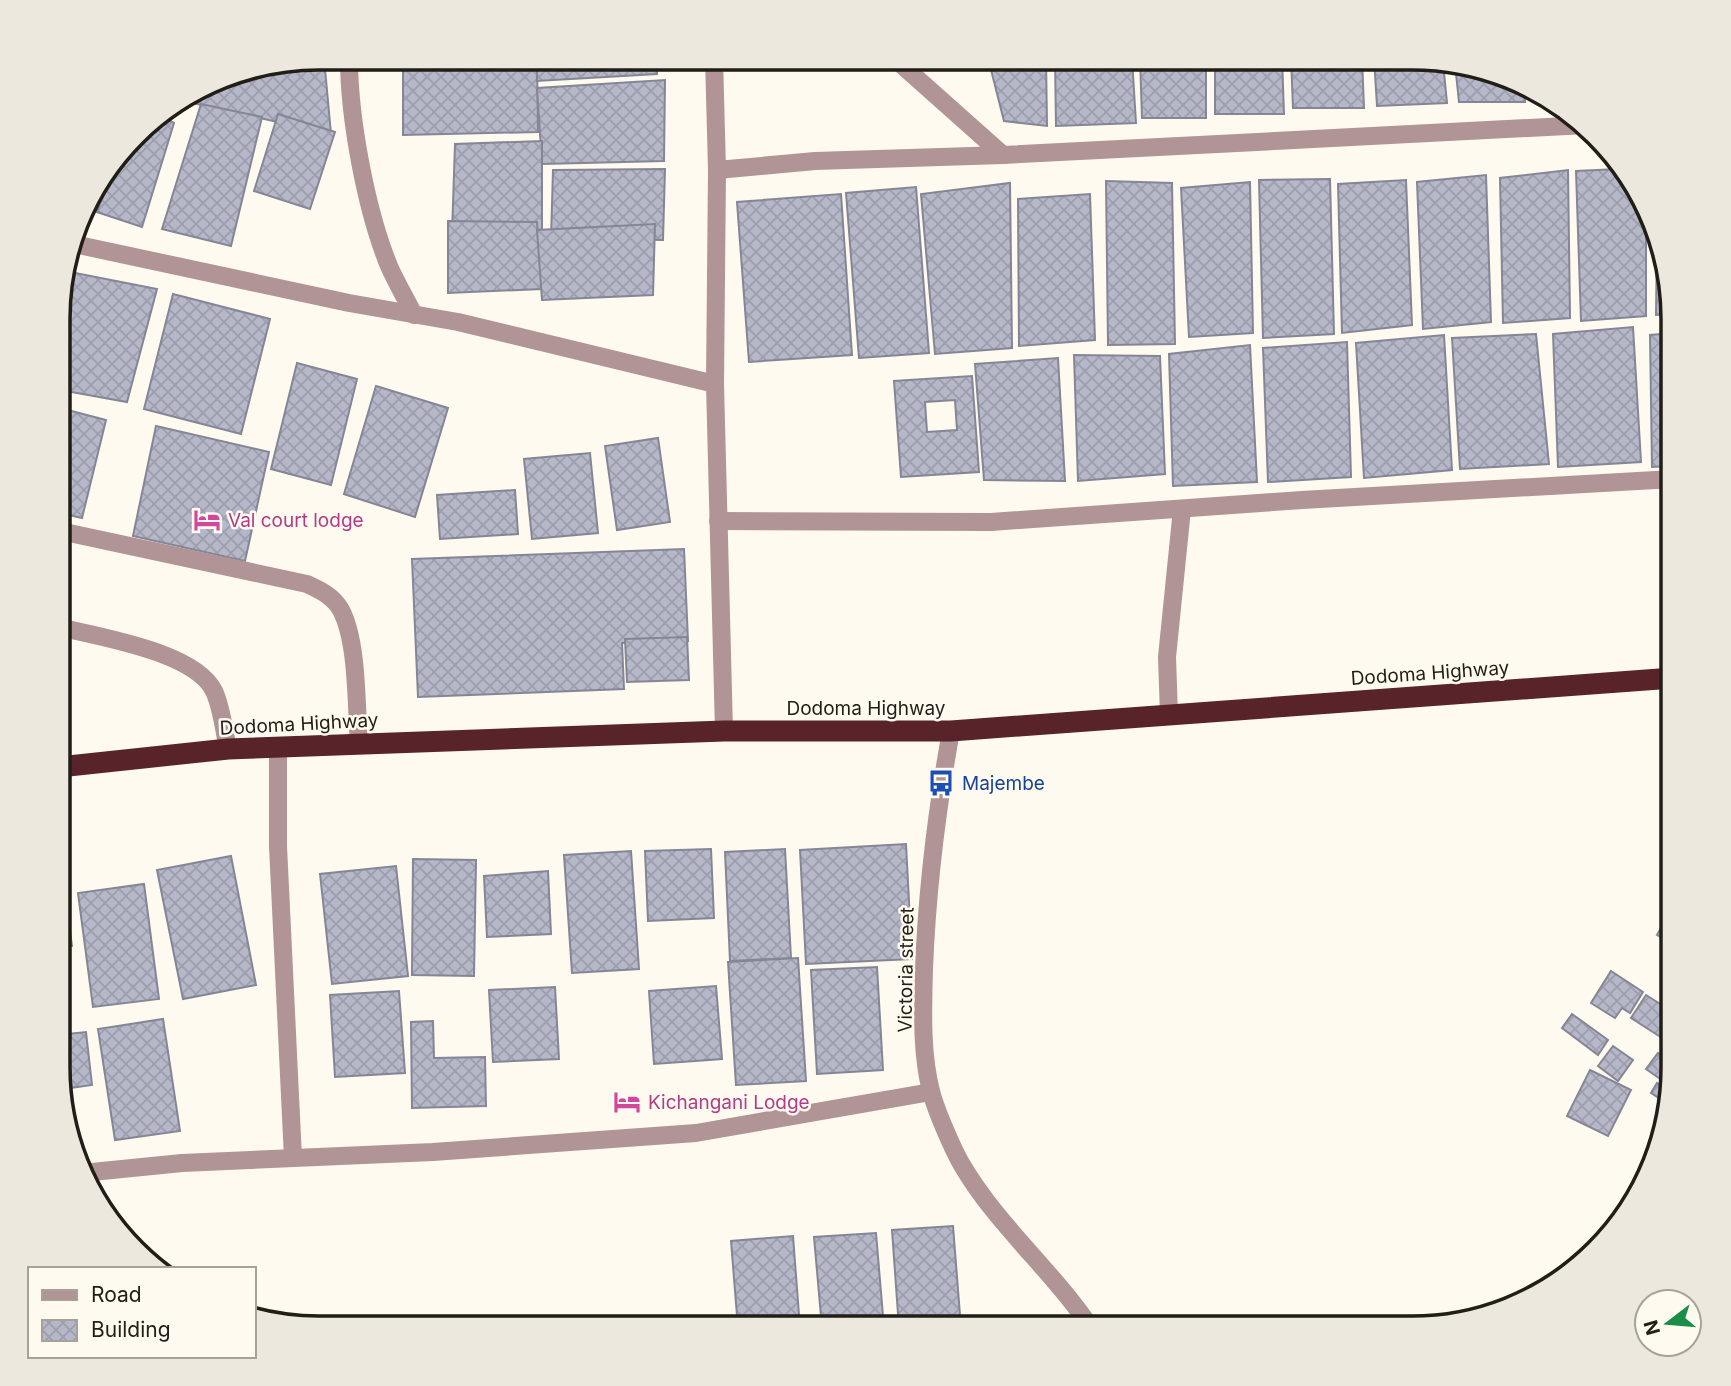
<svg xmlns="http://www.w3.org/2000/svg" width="1731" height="1386" viewBox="0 0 1731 1386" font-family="Inter,sans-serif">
  <defs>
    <pattern id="building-cross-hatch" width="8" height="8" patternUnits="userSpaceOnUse" patternTransform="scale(1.75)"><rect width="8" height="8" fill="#b6b8c9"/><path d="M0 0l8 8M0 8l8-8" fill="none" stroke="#9c9eac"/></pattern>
  </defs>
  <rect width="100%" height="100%" fill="#fefaef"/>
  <g fill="url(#building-cross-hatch)" stroke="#848696" stroke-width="2" fill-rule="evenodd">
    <path d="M324 58 331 134 184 101 235 72Z"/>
    <path d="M438 58H537L538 132 403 135V62Z"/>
    <path d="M537 58H657V74L537 81Z"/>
    <path d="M988 58H1046L1047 126 1004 121Z"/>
    <path d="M1055 58H1132L1136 123 1056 126Z"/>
    <path d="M1140 58H1206V118H1142Z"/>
    <path d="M1215 58H1282L1284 114H1215Z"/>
    <path d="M1291 58H1362L1364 108H1293Z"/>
    <path d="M1374 58H1428L1443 62 1447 103 1377 106Z"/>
    <path d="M1455 64 1511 78 1524 85 1525 102H1459Z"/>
    <path d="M665 80 664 161 542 164 537 88Z"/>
    <path d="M201 104 262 117 231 246 162 229Z"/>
    <path d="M278 114 335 132 310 209 254 191Z"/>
    <path d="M160 115 174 123 142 227 97 212 114 163 147 122Z"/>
    <path d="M542 141V237L452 234 455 144Z"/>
    <path d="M665 169 663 240 551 239 553 170Z"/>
    <path d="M1618 169 1646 209V316L1581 321 1576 171Z"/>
    <path d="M1568 170 1570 318 1503 323 1500 178Z"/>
    <path d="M1486 175 1491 322 1423 329 1417 182Z"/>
    <path d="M1330 179 1334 334 1263 338 1259 180Z"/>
    <path d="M1406 180 1412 325 1342 333 1338 184Z"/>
    <path d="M1106 181 1172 183 1175 344 1108 345Z"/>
    <path d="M1250 182 1253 333 1189 337 1181 188Z"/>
    <path d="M1010 183 1012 348 935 354 921 194Z"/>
    <path d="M916 187 929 353 859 358 846 193Z"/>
    <path d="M841 194 852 355 749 362 737 202Z"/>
    <path d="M1090 194 1095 340 1019 346 1018 199Z"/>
    <path d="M448 221 537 222 542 289 448 293Z"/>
    <path d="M655 224 653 295 542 300 537 230Z"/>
    <path d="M1657 239 1672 314 1656 315Z"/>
    <path d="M65 271 157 289 127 402 60 390V285Z"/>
    <path d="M173 294 270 319 241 434 144 409Z"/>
    <path d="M1633 327 1641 462 1558 467 1553 334Z"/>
    <path d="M1673 333V466L1652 467 1650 335Z"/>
    <path d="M1536 334 1549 464 1460 469 1452 338Z"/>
    <path d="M1444 335 1452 470 1364 478 1356 343Z"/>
    <path d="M1347 342 1351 477 1268 482 1263 348Z"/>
    <path d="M1250 345 1257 482 1173 486 1169 354Z"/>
    <path d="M1074 355 1160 356 1165 474 1078 481Z"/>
    <path d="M1058 358 1065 481 984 480 975 364Z"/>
    <path d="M297 363 357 379 331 485 271 469Z"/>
    <path d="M972 376 979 472 901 477 894 381ZM955 400 957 430 927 432 925 402Z"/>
    <path d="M376 386 448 408 415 517 344 494Z"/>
    <path d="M60 408 106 420 82 518 60 513Z"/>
    <path d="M156 426 269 452 245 561 133 536Z"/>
    <path d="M658 438 670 522 617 530 605 446Z"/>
    <path d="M590 453 598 533 532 539 524 459Z"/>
    <path d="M515 490 518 534 440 539 437 495Z"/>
    <path d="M684 549 688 641 622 643 624 689 418 697 412 559Z"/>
    <path d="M687 637 689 680 627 682 625 639Z"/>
    <path d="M906 844 912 959 806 964 800 850Z"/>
    <path d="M711 849 714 918 648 921 645 851Z"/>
    <path d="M785 849 791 958 730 961 725 852Z"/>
    <path d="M631 851 639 969 572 973 564 855Z"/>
    <path d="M231 856 256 985 183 999 157 870Z"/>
    <path d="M413 859 476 860 474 976 412 975Z"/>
    <path d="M396 866 408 976 332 984 320 874Z"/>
    <path d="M548 871 551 934 487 937 484 876Z"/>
    <path d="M144 884 159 999 93 1007 78 893Z"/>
    <path d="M66 900 72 946 59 948V901Z"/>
    <path d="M1671 911 1673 912V944L1657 935Z"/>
    <path d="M798 958 806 1081 736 1085 728 962Z"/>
    <path d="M877 967 883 1070 817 1074 811 970Z"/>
    <path d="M1611 971 1643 992 1630 1013 1622 1008 1615 1018 1591 1003Z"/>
    <path d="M716 986 722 1059 654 1064 649 991Z"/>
    <path d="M555 987 559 1059 493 1062 489 990Z"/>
    <path d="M399 991 405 1073 335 1077 330 995Z"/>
    <path d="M1646 995 1673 1012V1045L1631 1018Z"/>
    <path d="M1572 1014 1608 1040 1598 1055 1562 1028Z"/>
    <path d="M163 1019 180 1131 115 1140 98 1029Z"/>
    <path d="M433 1021 434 1058 485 1057 486 1106 412 1108 411 1022Z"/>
    <path d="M86 1032 92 1085 70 1088 68 1073 58 1074V1035Z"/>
    <path d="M1613 1046 1633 1060 1618 1081 1598 1066Z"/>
    <path d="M1658 1053 1673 1064V1068L1663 1081 1646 1069Z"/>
    <path d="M1590 1070 1631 1090 1608 1136 1567 1116Z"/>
    <path d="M1673 1079 1668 1104 1651 1093 1657 1083 1666 1089Z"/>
    <path d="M953 1226 961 1328H899L892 1230Z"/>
    <path d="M876 1233 884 1328H822L814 1237Z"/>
    <path d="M793 1236 800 1328H738L731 1241Z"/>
  </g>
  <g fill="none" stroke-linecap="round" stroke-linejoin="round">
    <path stroke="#b19495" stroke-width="18" d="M59 627C100 637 195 652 214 691 222 708 224 731 228 749"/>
    <g stroke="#b19495" stroke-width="18">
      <path d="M349 58C349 118 366 210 389 266 396 282 406 299 414 315"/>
      <path d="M714 58 717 170 715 384 724 731"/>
      <path d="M894 58 1003 155"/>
      <path d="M717 170 815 161 1003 155 1586 125"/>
      <path d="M74 244 349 303 458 322 715 384"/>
      <path d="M718 521 991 522 1302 500 1673 479"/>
      <path d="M60 531 307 584C320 590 333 596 341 610 358 642 356 706 359 744"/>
      <path d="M1169 715 1167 657 1182 509"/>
      <path d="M951 731C937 809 927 890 924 969 923 1009 921 1052 931 1091 935 1108 953 1150 962 1165 997 1225 1052 1270 1091 1328"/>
      <path d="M278 747V846L293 1158"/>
      <path d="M82 1173 182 1163 433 1152 696 1133 931 1092"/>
    </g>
    <path stroke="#582429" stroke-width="21" d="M59 767 228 749 724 731H951L1673 678"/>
  </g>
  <defs>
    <g id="hotel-bare" transform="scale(2.1)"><path d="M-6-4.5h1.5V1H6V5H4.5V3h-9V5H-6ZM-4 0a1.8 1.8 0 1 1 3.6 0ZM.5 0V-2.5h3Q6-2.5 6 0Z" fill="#d1479c" stroke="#fefaef" stroke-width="2.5" paint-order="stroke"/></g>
    <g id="bus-bare" transform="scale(2.1)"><path d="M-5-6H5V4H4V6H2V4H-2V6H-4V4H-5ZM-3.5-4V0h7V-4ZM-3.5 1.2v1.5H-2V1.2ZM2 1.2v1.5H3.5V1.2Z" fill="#1a4fb4" stroke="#fefaef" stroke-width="2.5" paint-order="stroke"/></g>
  </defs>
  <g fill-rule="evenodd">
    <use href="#hotel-bare" x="207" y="520"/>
    <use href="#bus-bare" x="941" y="783"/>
    <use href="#hotel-bare" x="627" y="1102"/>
  </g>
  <g text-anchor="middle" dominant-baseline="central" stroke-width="5" stroke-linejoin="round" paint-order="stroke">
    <g font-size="19" fill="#b23c85" stroke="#fefaef" text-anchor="start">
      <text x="228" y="520">Val court lodge</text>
      <text x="648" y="1102">Kichangani Lodge</text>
    </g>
    <g font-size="19" fill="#211e18" stroke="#fefaef">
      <text transform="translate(1430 673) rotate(-4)">Dodoma Highway</text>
      <text x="866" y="708">Dodoma Highway</text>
      <text transform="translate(299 724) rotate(-3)">Dodoma Highway</text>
      <text transform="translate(906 970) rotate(-89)">Victoria street</text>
    </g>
    <g font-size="19" fill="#164399" stroke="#fefaef" text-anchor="start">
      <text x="962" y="783">Majembe</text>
    </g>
  </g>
  <path d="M0 0H1731V1386H0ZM319 70H1412A249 249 0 0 1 1661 319V1067A249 249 0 0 1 1412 1316H319A249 249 0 0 1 70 1067V319A249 249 0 0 1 319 70Z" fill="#ece8de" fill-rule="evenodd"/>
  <path fill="none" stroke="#211e18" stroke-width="3.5" d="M319 70H1412A249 249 0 0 1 1661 319V1067A249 249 0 0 1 1412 1316H319A249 249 0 0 1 70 1067V319A249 249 0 0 1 319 70Z"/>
  <rect x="28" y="1267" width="228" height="91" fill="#fefaef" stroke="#a6a299" stroke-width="2"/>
  <rect x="42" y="1290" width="35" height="10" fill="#b19495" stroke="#a6a299" stroke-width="2"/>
  <text x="91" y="1302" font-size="21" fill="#211e18">Road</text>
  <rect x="42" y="1320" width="35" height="21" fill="url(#building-cross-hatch)" stroke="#a6a299" stroke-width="2"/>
  <text x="91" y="1337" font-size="21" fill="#211e18">Building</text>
  <g transform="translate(1668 1323) rotate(254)"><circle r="33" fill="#fefaef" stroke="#a6a299" stroke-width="2"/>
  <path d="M0-5L12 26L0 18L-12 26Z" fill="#1a8e49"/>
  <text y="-10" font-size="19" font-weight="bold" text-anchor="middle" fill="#211e18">N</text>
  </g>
</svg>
